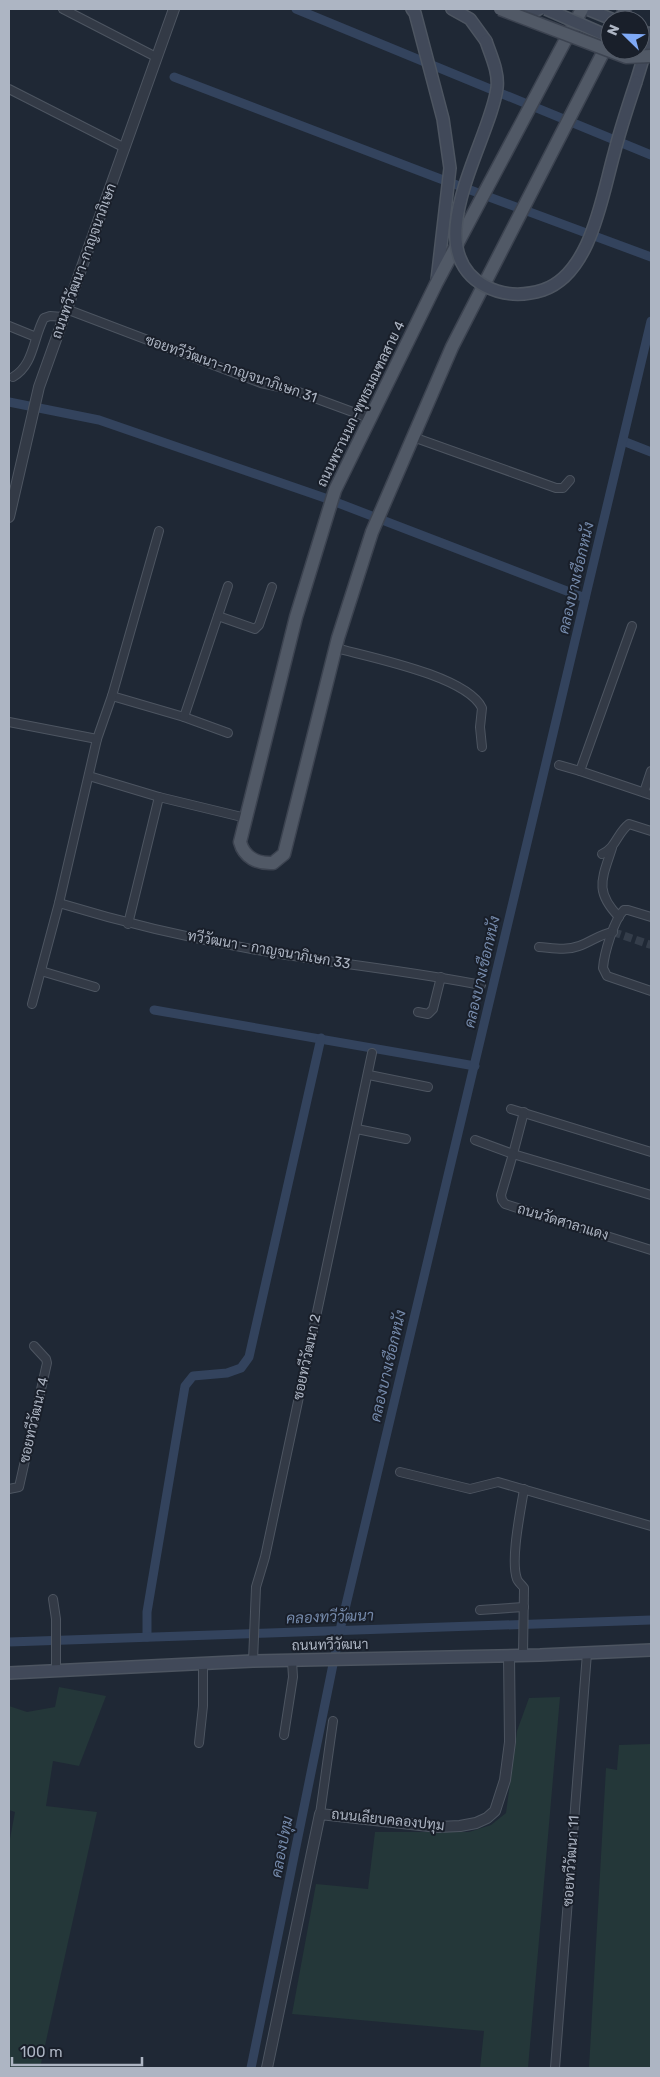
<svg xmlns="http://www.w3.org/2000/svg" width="660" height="2077" viewBox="0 0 660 2077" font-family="Rubik,Sarabun,sans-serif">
  <rect width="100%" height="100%" fill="#1f2835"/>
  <g fill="#243739">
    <path d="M59 1687 106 1696 79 1766 53 1761 46 1806 97 1812 40 2068H9V1844L15 1812 9 1810V1706L27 1712 55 1707Z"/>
    <path d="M560 1697 528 2068H480L484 2031 292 2014 316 1884 368 1889 375 1832H469L491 1825 506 1813 517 1731 529 1698Z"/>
    <path d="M651 1744V2068H589L606 1768 617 1770 619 1745Z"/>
  </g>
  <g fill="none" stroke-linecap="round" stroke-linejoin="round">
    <g stroke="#33435d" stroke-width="9">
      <path d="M296 9 651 155"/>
      <path d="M174 77 438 178 651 257"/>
      <path d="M9 402 99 420 325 498 585 598"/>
      <path d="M623 441 651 452"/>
      <path d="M154 1010 475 1066"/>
      <path d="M147 1637V1612L185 1386 193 1376 227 1373 241 1368 249 1357 321 1038"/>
      <path d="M9 1642 651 1620"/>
      <path d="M251 2068 340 1630 651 321"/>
    </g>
    <path stroke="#343d4a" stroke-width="8" stroke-dasharray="8 4" stroke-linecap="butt" d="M613 932 651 945"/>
    <g stroke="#4d5561" stroke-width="10">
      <g id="minor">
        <path d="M63 9 156 57"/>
        <path d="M9 89 125 148"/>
        <path d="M66 309 261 383 293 390 369 418"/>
        <path d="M9 326 36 337"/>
        <path d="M13 377C34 365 33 338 44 318L50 316 63 317"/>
        <path d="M413 437 556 488H563L570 480"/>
        <path d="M218 616 255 629 259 625 272 587"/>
        <path d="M632 626 580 771 651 795"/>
        <path d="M336 648C369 657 467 676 482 708L480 727 482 747"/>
        <path d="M112 696 184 717 228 733"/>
        <path d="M184 717 228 586"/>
        <path d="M9 722 97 739"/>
        <path d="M559 765 580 771"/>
        <path d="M89 776 159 797 246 818"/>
        <path d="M644 792 651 771"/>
        <path d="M612 848C602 879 594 891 619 917"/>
        <path d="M602 854C616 848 617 833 629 824L651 831"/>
        <path d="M59 903C131 925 206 942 281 954 348 965 415 972 481 985"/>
        <path d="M651 917 628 910H624C614 919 604 954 603 968L607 976 651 991"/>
        <path d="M128 924 159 797"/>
        <path d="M539 947C553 948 566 951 579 946 591 942 600 934 613 932"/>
        <path d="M41 971 95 987"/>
        <path d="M32 1004 59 903 97 739 112 696 159 531"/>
        <path d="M418 1012 428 1014 433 1009 441 977"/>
        <path d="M369 1075 428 1087"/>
        <path d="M511 1109 651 1152"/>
        <path d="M524 1112 513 1154 651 1195"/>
        <path d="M357 1129 406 1139"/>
        <path d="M475 1140 513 1154 501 1195 502 1200 505 1204 651 1250"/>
        <path d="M400 1472 470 1489 498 1482 651 1526"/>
        <path d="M9 1489 19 1487 47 1363 46 1359 34 1346"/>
        <path d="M53 1599 56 1619V1670"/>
        <path d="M480 1610 524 1607"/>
        <path d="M523 1655 524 1588C522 1585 518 1582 517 1579 510 1560 521 1509 524 1489"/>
        <path d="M253 1661 256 1587 265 1557 372 1053"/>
        <path d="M284 1735 293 1677 292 1661"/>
        <path d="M199 1743 203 1706V1664"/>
        <path d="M320 1814 333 1721"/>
        <path d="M555 2068 587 1653"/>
      </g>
    </g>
    <g stroke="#4d5561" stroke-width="12">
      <g id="tertiary">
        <path d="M9 517 39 387 174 9"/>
        <path d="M267 2068 320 1814 438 1827 460 1826 476 1823 487 1818 495 1811 505 1780 510 1742 509 1656"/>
      </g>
    </g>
    <g stroke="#4d5561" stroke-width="14">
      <g id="secondary">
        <path d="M412 9 415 13 443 119 450 168 437 280"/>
        <path d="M452 9 470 19 486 41"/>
        <path d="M522 9 529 12 539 9"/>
        <path d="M587 9 614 20"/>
        <path d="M636 82 651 33"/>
        <path d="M9 1673 253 1661 540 1655 651 1650"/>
      </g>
    </g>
    <g stroke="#3c4350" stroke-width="15">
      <g id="primary">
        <path d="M582 9 436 284 335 490 296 617 240 842C244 857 257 864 273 863L284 854 338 638 372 532 452 347 610 39"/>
        <path d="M620 20 625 9"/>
      </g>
    </g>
    <use href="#minor" stroke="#333a46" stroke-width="8"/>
    <use href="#tertiary" stroke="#333a46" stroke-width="10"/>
    <use href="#secondary" stroke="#414959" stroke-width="11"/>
    <use href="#primary" stroke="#515966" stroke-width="12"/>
    <g stroke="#4d5561" stroke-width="14" stroke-linecap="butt">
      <g id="secondary-bridge">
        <path d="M546 9 610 37"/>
        <path d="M640 30 651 35"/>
        <path d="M486 41C491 56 499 72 497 88 490 141 416 249 485 286 504 296 524 296 543 290 591 274 602 196 614 154 620 130 628 106 636 82"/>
      </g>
    </g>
    <g stroke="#3c4350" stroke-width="15" stroke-linecap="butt">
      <path id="primary-bridge" d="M500 9 626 57 651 56"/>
    </g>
    <use href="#secondary-bridge" stroke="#414959" stroke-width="11"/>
    <use href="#primary-bridge" stroke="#515966" stroke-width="12"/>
  </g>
  <g text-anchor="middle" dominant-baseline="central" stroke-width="4" stroke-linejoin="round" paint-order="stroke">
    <g font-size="14" fill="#adb5c3" stroke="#191f2a">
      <text transform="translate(84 261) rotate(-70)">ถนนทวีวัฒนา-กาญจนาภิเษก</text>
      <text transform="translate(231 369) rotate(19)">ซอยทวีวัฒนา-กาญจนาภิเษก 31</text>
      <text transform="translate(361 404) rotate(-64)">ถนนพรานนก-พุทธมณฑลสาย 4</text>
      <text transform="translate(269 950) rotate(10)">ทวีวัฒนา - กาญจนาภิเษก 33</text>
      <text transform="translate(563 1222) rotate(17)">ถนนวัดศาลาแดง</text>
      <text transform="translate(307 1357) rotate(-78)">ซอยทวีวัฒนา 2</text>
      <text transform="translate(34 1420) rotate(-77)">ซอยทวีวัฒนา 4</text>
      <text transform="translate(330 1645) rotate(-1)">ถนนทวีวัฒนา</text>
      <text transform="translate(388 1820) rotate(6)">ถนนเลียบคลองปทุม</text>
      <text transform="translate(571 1861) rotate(-86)">ซอยทวีวัฒนา 11</text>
    </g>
    <g font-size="15" font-style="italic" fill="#758aab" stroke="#191f2a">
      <text transform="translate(576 578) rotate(-77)">คลองบางเชือกหนัง</text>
      <text transform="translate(482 972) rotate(-77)">คลองบางเชือกหนัง</text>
      <text transform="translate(388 1366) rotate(-77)">คลองบางเชือกหนัง</text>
      <text transform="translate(330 1617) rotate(-2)">คลองทวีวัฒนา</text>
      <text transform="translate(282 1847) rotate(-79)">คลองปทุม</text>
    </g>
  </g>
  <rect width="660" height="2077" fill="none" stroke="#adb5c3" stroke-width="20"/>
  <g transform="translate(625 35) rotate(293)"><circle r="24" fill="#191f2a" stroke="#545b67"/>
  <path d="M0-4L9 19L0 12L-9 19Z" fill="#7fa9f6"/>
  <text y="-8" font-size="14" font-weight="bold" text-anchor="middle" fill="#adb5c3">N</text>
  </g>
  <path d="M12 2057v8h130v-8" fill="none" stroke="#adb5c3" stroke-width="2.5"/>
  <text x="20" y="2057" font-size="15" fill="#adb5c3" stroke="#191f2a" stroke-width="4" paint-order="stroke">100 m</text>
</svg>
